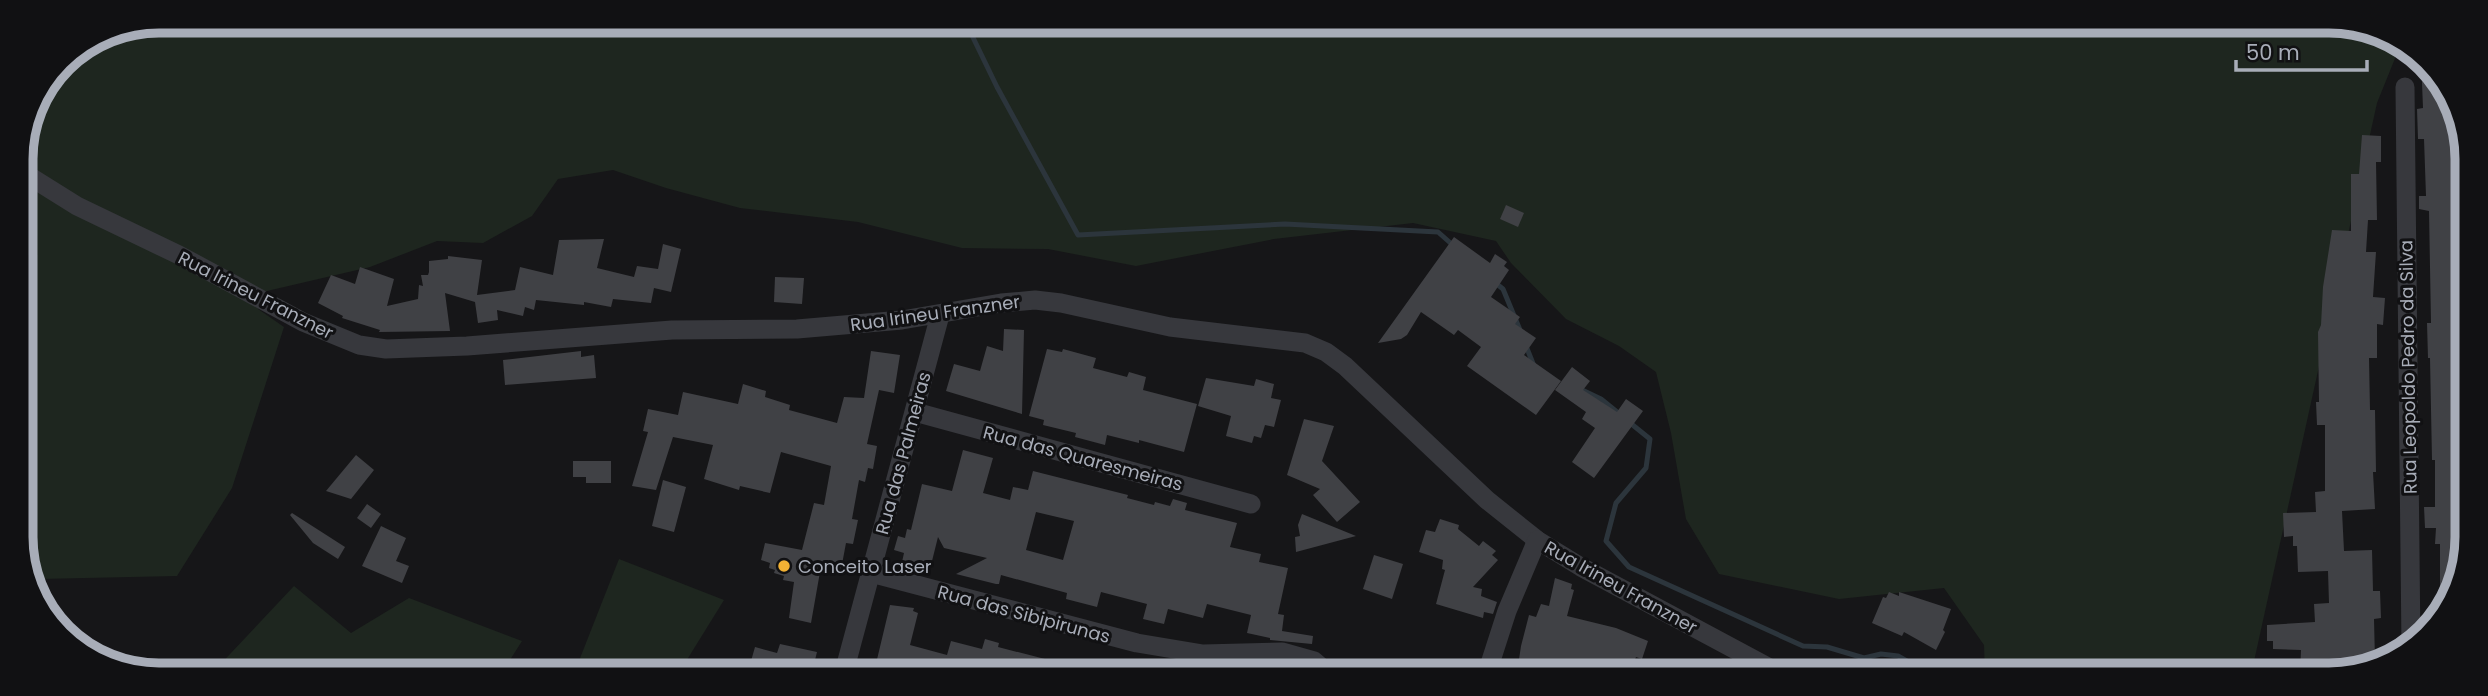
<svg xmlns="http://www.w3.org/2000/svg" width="2488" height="696" viewBox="0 0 2488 696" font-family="Poppins,sans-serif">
  <rect width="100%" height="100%" fill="#161618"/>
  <g fill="#1e261f">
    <path d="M159 21 2364 26 2400 46 2377 103 2251 675 1985 674 1984 645 1944 588 1839 599 1719 574 1686 519 1671 433 1656 372 1619 346 1566 319 1511 263 1496 241 1413 223 1274 239 1136 266 1048 249 962 248 858 222 740 208 666 188 613 170 558 179 532 216 483 243 437 241 370 267 254 294 262 299 258 309 284 327 232 488 177 576 39 579 37 588 24 563 21 151 32 106 62 61 107 31Z"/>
    <path d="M619 559 724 600 680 671H575Z"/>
    <path d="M294 586 351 633 409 598 522 641 503 671H214Z"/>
  </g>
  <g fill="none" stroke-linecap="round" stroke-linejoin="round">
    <g stroke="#2c353c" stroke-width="5">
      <path d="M966 23 997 87 1078 235 1285 224 1438 232 1455 247"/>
      <path d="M1493 281 1503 289 1520 330"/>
      <path d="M1526 346 1534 366"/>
      <path d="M1580 389 1601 399 1622 416"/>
      <path d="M1629 422 1650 439 1646 468 1616 503 1606 541 1629 567 1803 646 1827 647 1864 658 1881 654 1898 656 1914 665 1924 674"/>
    </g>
  </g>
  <g fill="#404145" fill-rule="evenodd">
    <path d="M2421 58 2427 62 2460 124V138H2464V175H2461V212H2464V238H2461V271H2464L2462 572 2440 605V544H2435L2436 528H2425L2424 507H2435V460H2432L2430 358H2428L2427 323H2431L2429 211 2419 209V196H2426L2424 139H2418L2417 109 2423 108Z"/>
    <path d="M2362 135 2381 136V162H2376L2377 220H2368L2366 252H2376L2373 297 2385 298 2383 325 2377 324V358H2369L2370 410H2375L2376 472H2373L2375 509 2342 511 2344 551 2372 550 2373 591H2380L2381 618 2374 619 2375 661 2337 675H2308L2300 673 2301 650 2273 649V641H2267V625L2315 622 2314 604 2329 603 2328 571 2298 572 2297 546H2293V536L2284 537 2283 513 2316 512 2315 492 2325 491V425H2317L2316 402H2319L2318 332 2321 325 2323 287 2332 230 2351 231V174H2359Z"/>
    <path d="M1506 205 1524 213 1518 227 1500 219Z"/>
    <path d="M1454 237 1490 263 1495 254 1507 262 1504 266 1509 270 1491 297 1520 317 1515 324 1536 338 1524 355 1561 381 1536 415 1467 366 1481 347 1458 330 1454 335 1421 312 1407 335 1401 339 1378 343Z"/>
    <path d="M604 239 597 268 634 277 637 266 658 269 663 244 681 249 671 292 654 288 651 303 613 299 611 307 584 302V305L536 300 534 310 525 307 523 316 497 310 498 320 478 323 475 302 445 293 450 331 379 332 380 330 342 318 343 316 318 303 331 275 355 284 360 267 394 279 387 306 418 299 419 285 423 286 421 275H428L429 272V261L448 259V256L482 260 477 295 515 290 520 267 553 275 559 240Z"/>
    <path d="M775 277 804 278 802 304 774 302Z"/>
    <path d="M1004 329 1024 330 1022 414 946 391 954 364 980 371 987 346 1003 351Z"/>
    <path d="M1047 349 1062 352 1063 349 1096 358 1093 368 1127 377 1129 372 1146 377 1143 390 1197 404 1184 452 1139 440V443L1107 435 1105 445 1075 437 1076 433 1043 425 1044 420 1029 416Z"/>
    <path d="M581 351V357L594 355 596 378 505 385 503 360Z"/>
    <path d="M871 351 900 355 894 393 879 390 867 444 877 446 873 469 868 468 865 482 859 480 852 519 858 520 853 544 846 543 840 575 820 572 811 623 789 618 794 582 783 580 784 576 774 573 775 570 769 568 770 563 761 560 765 543 802 550 814 503 824 505 831 466 781 452 770 493 740 486 739 490 704 479 713 445 673 437 656 490 632 486 648 432 643 431 648 409 678 415 683 392 738 404 743 384 766 391 765 397 790 405 789 410 837 423 844 397 864 398Z"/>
    <path d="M1572 367 1590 381 1583 390 1617 412 1626 399 1643 411 1594 478 1572 462 1595 428 1582 419 1586 412 1555 390Z"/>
    <path d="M1206 378 1254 386 1256 379 1274 384 1271 398 1281 400 1274 427 1265 425 1261 438 1254 436 1252 443 1226 436 1231 416 1198 406Z"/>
    <path d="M1304 419 1334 426 1322 461 1360 502 1337 522 1313 495 1320 489 1287 475Z"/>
    <path d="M963 450 993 458 983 493 1010 500 1013 487 1028 490 1033 471 1128 495 1127 498 1154 505 1155 502 1170 506 1173 499 1187 503 1185 510 1237 523 1230 547 1261 554 1259 562 1288 568 1278 614 1284 615 1282 631 1313 636 1312 644 1270 640V638L1247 633 1251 615 1207 604 1203 618 1168 609 1164 624 1143 619 1147 604 1101 592 1097 607 1066 599 1067 593 1001 575 999 584H996L956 574 987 558 944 548 938 537 930 569 902 562 904 553 894 550 898 536 905 538 907 529 911 530 922 484 952 491ZM1036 512 1074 521 1063 560 1026 550Z"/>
    <path d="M356 455 374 470 351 499 326 491Z"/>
    <path d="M573 461H611V483H586V477H573Z"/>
    <path d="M663 480 686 487 674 532 652 526Z"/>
    <path d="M367 504 381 514 371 528 357 518Z"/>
    <path d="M292 513 345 547 338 559 313 543 290 515Z"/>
    <path d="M1302 514 1356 536 1296 552 1295 537 1300 536 1298 525Z"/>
    <path d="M1440 519 1459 525 1458 529 1479 546 1483 541 1496 551 1492 555 1498 560 1473 587 1482 589 1481 596 1497 602 1493 614 1484 612 1483 618 1436 604 1445 570 1442 569 1443 560 1419 552 1426 530 1435 532Z"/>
    <path d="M381 526 406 538 396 561 409 566 402 583 362 566Z"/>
    <path d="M1374 555 1403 564 1392 599 1363 589Z"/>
    <path d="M1555 578 1572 584 1571 589 1574 590 1567 616 1616 628 1648 641 1642 659 1636 657 1631 670 1628 668 1626 673H1517L1521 646 1529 615 1536 617 1541 604 1549 606Z"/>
    <path d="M1889 592 1899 596V592L1951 609 1943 630 1945 632 1936 650 1904 632 1902 636 1872 623 1883 597 1886 598Z"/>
    <path d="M890 605 914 608 913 611 918 613 910 645 947 655 951 641 982 649 985 639 999 643 998 647 1076 667 1075 672H874Z"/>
    <path d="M780 644 817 652 812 672H762L749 668 755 647 777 653Z"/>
  </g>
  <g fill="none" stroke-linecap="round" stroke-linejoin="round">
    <g stroke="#37383d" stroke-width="19">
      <path d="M2405 87 2411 647"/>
      <path d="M21 171 77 206 179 255 303 322 359 345 386 349 467 346 672 330 797 329 902 320 1001 303 1035 300 1061 303 1170 327 1305 343 1326 352 1345 366 1487 500 1537 540 1581 567 1781 674"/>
      <path d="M915 412 1251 504"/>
      <path d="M871 573 1137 643 1203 654 1282 652 1314 661 1328 673"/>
      <path d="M844 672 940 315"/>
      <path d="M1487 673 1507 611 1537 540"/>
    </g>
  </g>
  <circle fill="#f2b134" stroke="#111113" stroke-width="2.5" cx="784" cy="566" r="7"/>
  <g text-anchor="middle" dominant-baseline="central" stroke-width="6" stroke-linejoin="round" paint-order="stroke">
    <g font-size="18" fill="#a8adb8" stroke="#111113">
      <text transform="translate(256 295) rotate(27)">Rua Irineu Franzner</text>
      <text transform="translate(935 313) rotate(-8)">Rua Irineu Franzner</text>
      <text transform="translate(2408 367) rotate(-91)">Rua Leopoldo Pedro da Silva</text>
      <text transform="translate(903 453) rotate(-75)">Rua das Palmeiras</text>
      <text transform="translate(1083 458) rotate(15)">Rua das Quaresmeiras</text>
      <text transform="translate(1621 587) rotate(29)">Rua Irineu Franzner</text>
      <text transform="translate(1024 614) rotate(15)">Rua das Sibipirunas</text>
    </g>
    <g font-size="18" fill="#a8adb8" stroke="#111113" text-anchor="start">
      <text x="798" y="566">Conceito Laser</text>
    </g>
  </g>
  <path d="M0 0H2488V696H0ZM159 33H2329A126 126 0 0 1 2455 159V537A126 126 0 0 1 2329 663H159A126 126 0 0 1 33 537V159A126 126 0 0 1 159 33Z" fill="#111113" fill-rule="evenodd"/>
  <path fill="none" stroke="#a8adb8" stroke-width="9" d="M159 33H2329A126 126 0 0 1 2455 159V537A126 126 0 0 1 2329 663H159A126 126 0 0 1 33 537V159A126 126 0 0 1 159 33Z"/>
  <path d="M2236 60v10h131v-10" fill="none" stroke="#a8adb8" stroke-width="3.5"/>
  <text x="2246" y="60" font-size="21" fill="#a8adb8" stroke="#111113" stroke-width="5" paint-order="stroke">50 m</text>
</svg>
